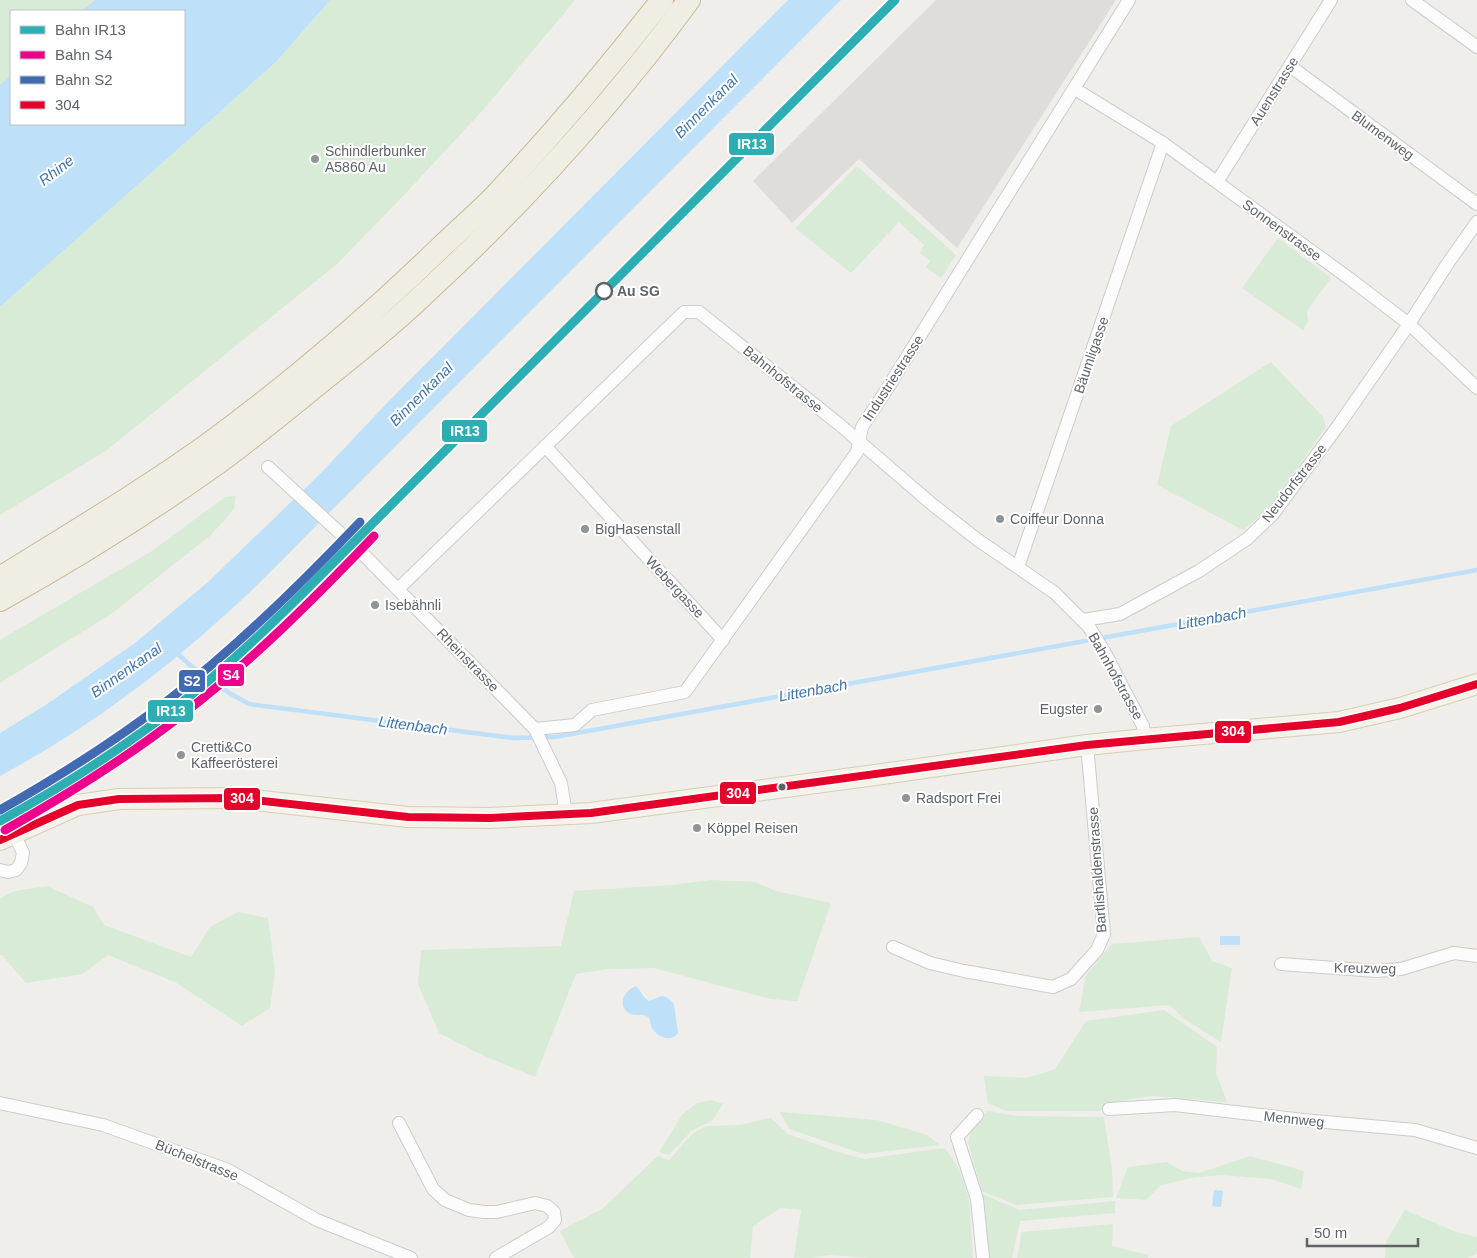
<svg xmlns="http://www.w3.org/2000/svg" width="1477" height="1258" viewBox="0 0 1477 1258" font-family="Arial,sans-serif">
  <rect width="100%" height="100%" fill="#efeeea"/>
  <path fill="#dfddda" d="M936 0H1116L957 248 859 159 792 223 753 181Z"/>
  <g fill="#d8ebd6">
    <path d="M0 0H95L82 11H11V75L0 85Z"/>
    <path d="M330 0H575L483 110 406 193 337 264 107 450 0 515V307L277 61Z"/>
    <path d="M857 166 956 255 941 278 926 267 930 261 920 253 924 245 899 222 851 273 795 228Z"/>
    <path d="M1278 238 1331 278 1307 311 1308 322 1303 330 1242 288Z"/>
    <path d="M1271 362 1323 417 1326 427 1267 511 1243 530 1157 485 1171 426Z"/>
    <path d="M236 496 234 509 211 535 111 614 0 683V640L152 551 225 497Z"/>
    <path d="M712 880 755 882 776 891 831 903 797 1001 771 999 654 968 608 969 576 974 535 1077 480 1054 439 1033 418 984 421 950 561 946 574 891 672 885Z"/>
    <path d="M47 886 93 907 104 925 191 957 210 927 238 912 268 918 275 971 270 1008 242 1026 175 982 108 955 82 974 26 983 2 955H0V898L15 891Z"/>
    <path d="M1199 937 1212 961 1232 968 1221 1042 1183 1018 1170 1005 1079 1012 1086 975 1112 944Z"/>
    <path d="M1164 1010 1217 1047 1216 1073 1227 1102 1152 1096 1107 1103 1100 1111H1006L988 1103 984 1076 1027 1078 1055 1069 1086 1021Z"/>
    <path d="M712 1100 723 1104 713 1120 691 1131 669 1155 659 1152 682 1115 697 1103Z"/>
    <path d="M988 1111 1017 1116 1104 1117 1112 1169 1113 1197 1016 1205 982 1191 968 1143 973 1125Z"/>
    <path d="M780 1112 877 1120 927 1135 940 1145 863 1154 789 1129Z"/>
    <path d="M771 1118 788 1134 838 1152 864 1159 945 1148 959 1169 969 1200 973 1258H870L829 1255 811 1258H794L801 1210 781 1208 753 1226 750 1258H574L560 1231 602 1209 658 1156 669 1160 692 1134 706 1126 740 1125Z"/>
    <path d="M1250 1156 1304 1171 1301 1189 1271 1179 1221 1175 1191 1178 1161 1185 1146 1200 1116 1198 1128 1167 1167 1162 1182 1171 1199 1173Z"/>
    <path d="M983 1194 1019 1210 1115 1201V1213L1020 1221 1012 1258H978Z"/>
    <path d="M1405 1210 1456 1232 1477 1237V1254L1467 1258H1385L1386 1241Z"/>
    <path d="M1113 1224 1112 1246 1148 1255V1258H1017L1022 1232Z"/>
  </g>
  <g fill="#bfe0f9">
    <path d="M95 0H330L277 61 0 307V85L11 75V124H184V11H82Z"/>
    <path d="M788 0H841L308 534C281 561 255 589 226 614 157 677 82 732 0 776V733L44 706 135 643 208 582 319 475 386 404Z"/>
    <rect x="1220" y="936" width="20" height="9"/>
    <path d="M636 986C642 991 641 996 649 1001 663 997 661 991 674 1004L678 1033C671 1043 657 1037 652 1028 650 1025 651 1020 648 1017 643 1013 634 1017 629 1013 616 1005 625 990 636 986Z"/>
    <path d="M1214 1190 1223 1191 1221 1207 1212 1206Z"/>
  </g>
  <g fill="none" stroke-linecap="round" stroke-linejoin="round">
    <path stroke="#bfe0f9" stroke-width="4.5" d="M175 652C199 674 220 689 249 704L513 738 555 737 1477 570"/>
    <g stroke="#cbcccc" stroke-width="14">
      <g id="minor">
        <path d="M1412 0 1477 47"/>
        <path d="M1290 66 1477 204"/>
        <path d="M1075 89 1163 143 1350 279 1409 324 1477 388"/>
        <path d="M1217 182 1331 0"/>
        <path d="M545 446 723 640"/>
        <path d="M268 467 365 556 535 729 561 783 566 814"/>
        <path d="M1018 567 1163 143"/>
        <path d="M398 589 684 312H699L840 425 933 505 978 540 1055 593 1089 627 1105 653 1143 726 1145 739"/>
        <path d="M1084 620 1120 614 1199 571 1247 539 1273 514 1338 426 1409 324 1448 263 1477 222"/>
        <path d="M535 729 575 725 592 710 685 692 857 452 862 427 887 389 1129 0"/>
        <path d="M0 870 8 872 16 870 21 863 23 853 14 833"/>
        <path d="M893 947 930 963 964 971 1053 987 1071 979 1097 950 1104 934 1087 745"/>
        <path d="M1281 964 1377 971 1401 969 1454 953 1477 956"/>
        <path d="M0 1103 103 1125 228 1170 317 1220 411 1258"/>
        <path d="M1109 1109 1175 1105 1303 1120 1415 1130 1477 1148"/>
        <path d="M977 1115 957 1137 977 1199 983 1258"/>
        <path d="M399 1123 433 1189 445 1200 469 1210 484 1212H497L535 1203 547 1206 554 1212 555 1220 549 1227 496 1258"/>
      </g>
    </g>
    <g stroke="#d7ceb8" stroke-width="22">
      <path id="primary" d="M0 840 78 805 119 799 236 798 408 817 490 818 591 813 868 776 1087 745 1145 739 1339 722 1400 708 1477 684"/>
    </g>
    <g stroke="#c8b996" stroke-width="24">
      <g id="motorway">
        <path d="M0 578C69 535 140 493 206 446 288 386 367 319 440 248 458 231 477 214 495 196 554 133 609 68 662 0"/>
        <path d="M0 600C75 558 149 512 219 462 256 435 292 405 328 376 360 350 393 324 423 295 520 206 611 106 689 0"/>
      </g>
    </g>
    <use href="#minor" stroke="#fdfcfc" stroke-width="12"/>
    <use href="#primary" stroke="#f4f2e9" stroke-width="20"/>
    <use href="#motorway" stroke="#f0ede3" stroke-width="22"/>
    <g stroke="#fff" stroke-width="11">
      <path id="bus-1" d="M0 840 78 805 119 799 236 798 408 817 490 818 591 813 1087 745 1339 722 1400 708 1477 684"/>
    </g>
    <use href="#bus-1" stroke="#e4002b" stroke-width="8"/>
    <g stroke="#fff" stroke-width="12">
      <path id="rail-1" d="M0 821C71 782 139 738 201 687 241 654 278 618 315 581L895 0"/>
    </g>
    <g stroke="#fff" stroke-width="12">
      <path id="rail-2" d="M5 830C67 795 127 758 183 714 252 661 314 599 374 536"/>
    </g>
    <g stroke="#fff" stroke-width="12">
      <path id="rail-3" d="M0 810C60 776 117 740 171 698 239 645 301 584 360 522"/>
    </g>
    <use href="#rail-1" stroke="#2caeb3" stroke-width="9"/>
    <use href="#rail-2" stroke="#ec008c" stroke-width="9"/>
    <use href="#rail-3" stroke="#426ab3" stroke-width="9"/>
  </g>
  <g fill="#919496" stroke="#fff" stroke-width="2">
    <circle cx="315" cy="159" r="5"/>
    <circle cx="1000" cy="519" r="5"/>
    <circle cx="585" cy="529" r="5"/>
    <circle cx="375" cy="605" r="5"/>
    <circle cx="1098" cy="709" r="5"/>
    <circle cx="181" cy="755" r="5"/>
    <circle cx="906" cy="798" r="5"/>
    <circle cx="697" cy="828" r="5"/>
  </g>
  <circle fill="#fff" stroke="#5f6368" stroke-width="2.5" cx="604" cy="291" r="8"/>
  <circle fill="#5f6368" stroke="#fff" stroke-width="2" cx="782" cy="787" r="4.5"/>
  <g text-anchor="middle" dominant-baseline="central" stroke-width="4" stroke-linejoin="round" paint-order="stroke">
    <g font-size="14" fill="#5f6368" stroke="#fff">
      <text transform="translate(1274 91) rotate(-58)">Auenstrasse</text>
      <text transform="translate(1383 135) rotate(36)">Blumenweg</text>
      <text transform="translate(1282 230) rotate(36)">Sonnenstrasse</text>
      <text transform="translate(1091 355) rotate(-71)">Bäumligasse</text>
      <text transform="translate(893 378) rotate(-57)">Industriestrasse</text>
      <text transform="translate(783 379) rotate(39)">Bahnhofstrasse</text>
      <text transform="translate(1294 483) rotate(-52)">Neudorfstrasse</text>
      <text transform="translate(675 587) rotate(47)">Webergasse</text>
      <text transform="translate(468 660) rotate(46)">Rheinstrasse</text>
      <text transform="translate(1116 676) rotate(61)">Bahnhofstrasse</text>
      <text transform="translate(1097 870) rotate(-94)">Bartlishaldenstrasse</text>
      <text transform="translate(1365 968) rotate(1)">Kreuzweg</text>
      <text transform="translate(1294 1119) rotate(6)">Mennweg</text>
      <text transform="translate(197 1160) rotate(22)">Büchelstrasse</text>
    </g>
    <g font-size="14" fill="#5f6368" stroke="#fff" text-anchor="start">
      <text x="325" y="151">Schindlerbunker<tspan x="325" dy="16">A5860 Au</tspan></text>
      <text x="1010" y="519">Coiffeur Donna</text>
      <text x="595" y="529">BigHasenstall</text>
      <text x="385" y="605">Isebähnli</text>
      <text x="1088" y="709" text-anchor="end">Eugster</text>
      <text x="191" y="747">Cretti&amp;Co<tspan x="191" dy="16">Kaffeerösterei</tspan></text>
      <text x="916" y="798">Radsport Frei</text>
      <text x="707" y="828">Köppel Reisen</text>
    </g>
    <g font-size="14" font-weight="bold" fill="#5f6368" stroke="#fff" text-anchor="start">
      <text x="617" y="291">Au SG</text>
    </g>
    <g font-size="15" font-style="italic" fill="#4174aa" stroke="#fff">
      <text transform="translate(706 106) rotate(-45)">Binnenkanal</text>
      <text transform="translate(56 170) rotate(-37)">Rhine</text>
      <text transform="translate(421 394) rotate(-45)">Binnenkanal</text>
      <text transform="translate(1212 618) rotate(-10)">Littenbach</text>
      <text transform="translate(126 670) rotate(-35)">Binnenkanal</text>
      <text transform="translate(813 690) rotate(-10)">Littenbach</text>
      <text transform="translate(413 725) rotate(7)">Littenbach</text>
    </g>
  </g>
  <g stroke="#fff" stroke-width="2">
    <rect x="728" y="132" width="47" height="24" rx="5" fill="#2caeb3"/>
    <rect x="441" y="419" width="47" height="24" rx="5" fill="#2caeb3"/>
    <rect x="217" y="663" width="28" height="24" rx="5" fill="#ec008c"/>
    <rect x="178" y="669" width="28" height="24" rx="5" fill="#426ab3"/>
    <rect x="147" y="699" width="47" height="24" rx="5" fill="#2caeb3"/>
    <rect x="1214" y="720" width="38" height="24" rx="5" fill="#e4002b"/>
    <rect x="719" y="781" width="38" height="24" rx="5" fill="#e4002b"/>
    <rect x="223" y="787" width="38" height="24" rx="5" fill="#e4002b"/>
  </g>
  <g font-size="14" text-anchor="middle" font-weight="bold" fill="#fff">
    <text x="752" y="149">IR13</text>
    <text x="465" y="436">IR13</text>
    <text x="231" y="680">S4</text>
    <text x="192" y="686">S2</text>
    <text x="171" y="716">IR13</text>
    <text x="1233" y="736">304</text>
    <text x="738" y="798">304</text>
    <text x="242" y="803">304</text>
  </g>
  <rect x="10" y="10" width="175" height="115" fill="#ffffff" stroke="#bfc1c3"/>
  <rect x="20" y="26" width="25" height="8" fill="#2caeb3" stroke="#bfc1c3"/>
  <text x="55" y="35" font-size="15" fill="#5f6368">Bahn IR13</text>
  <rect x="20" y="51" width="25" height="8" fill="#ec008c" stroke="#bfc1c3"/>
  <text x="55" y="60" font-size="15" fill="#5f6368">Bahn S4</text>
  <rect x="20" y="76" width="25" height="8" fill="#426ab3" stroke="#bfc1c3"/>
  <text x="55" y="85" font-size="15" fill="#5f6368">Bahn S2</text>
  <rect x="20" y="101" width="25" height="8" fill="#e4002b" stroke="#bfc1c3"/>
  <text x="55" y="110" font-size="15" fill="#5f6368">304</text>
  <path d="M1307 1238v8h111v-8" fill="none" stroke="#5f6368" stroke-width="2.5"/>
  <text x="1314" y="1238" font-size="15" fill="#5f6368" stroke="#ffffff" stroke-width="4" paint-order="stroke">50 m</text>
</svg>
